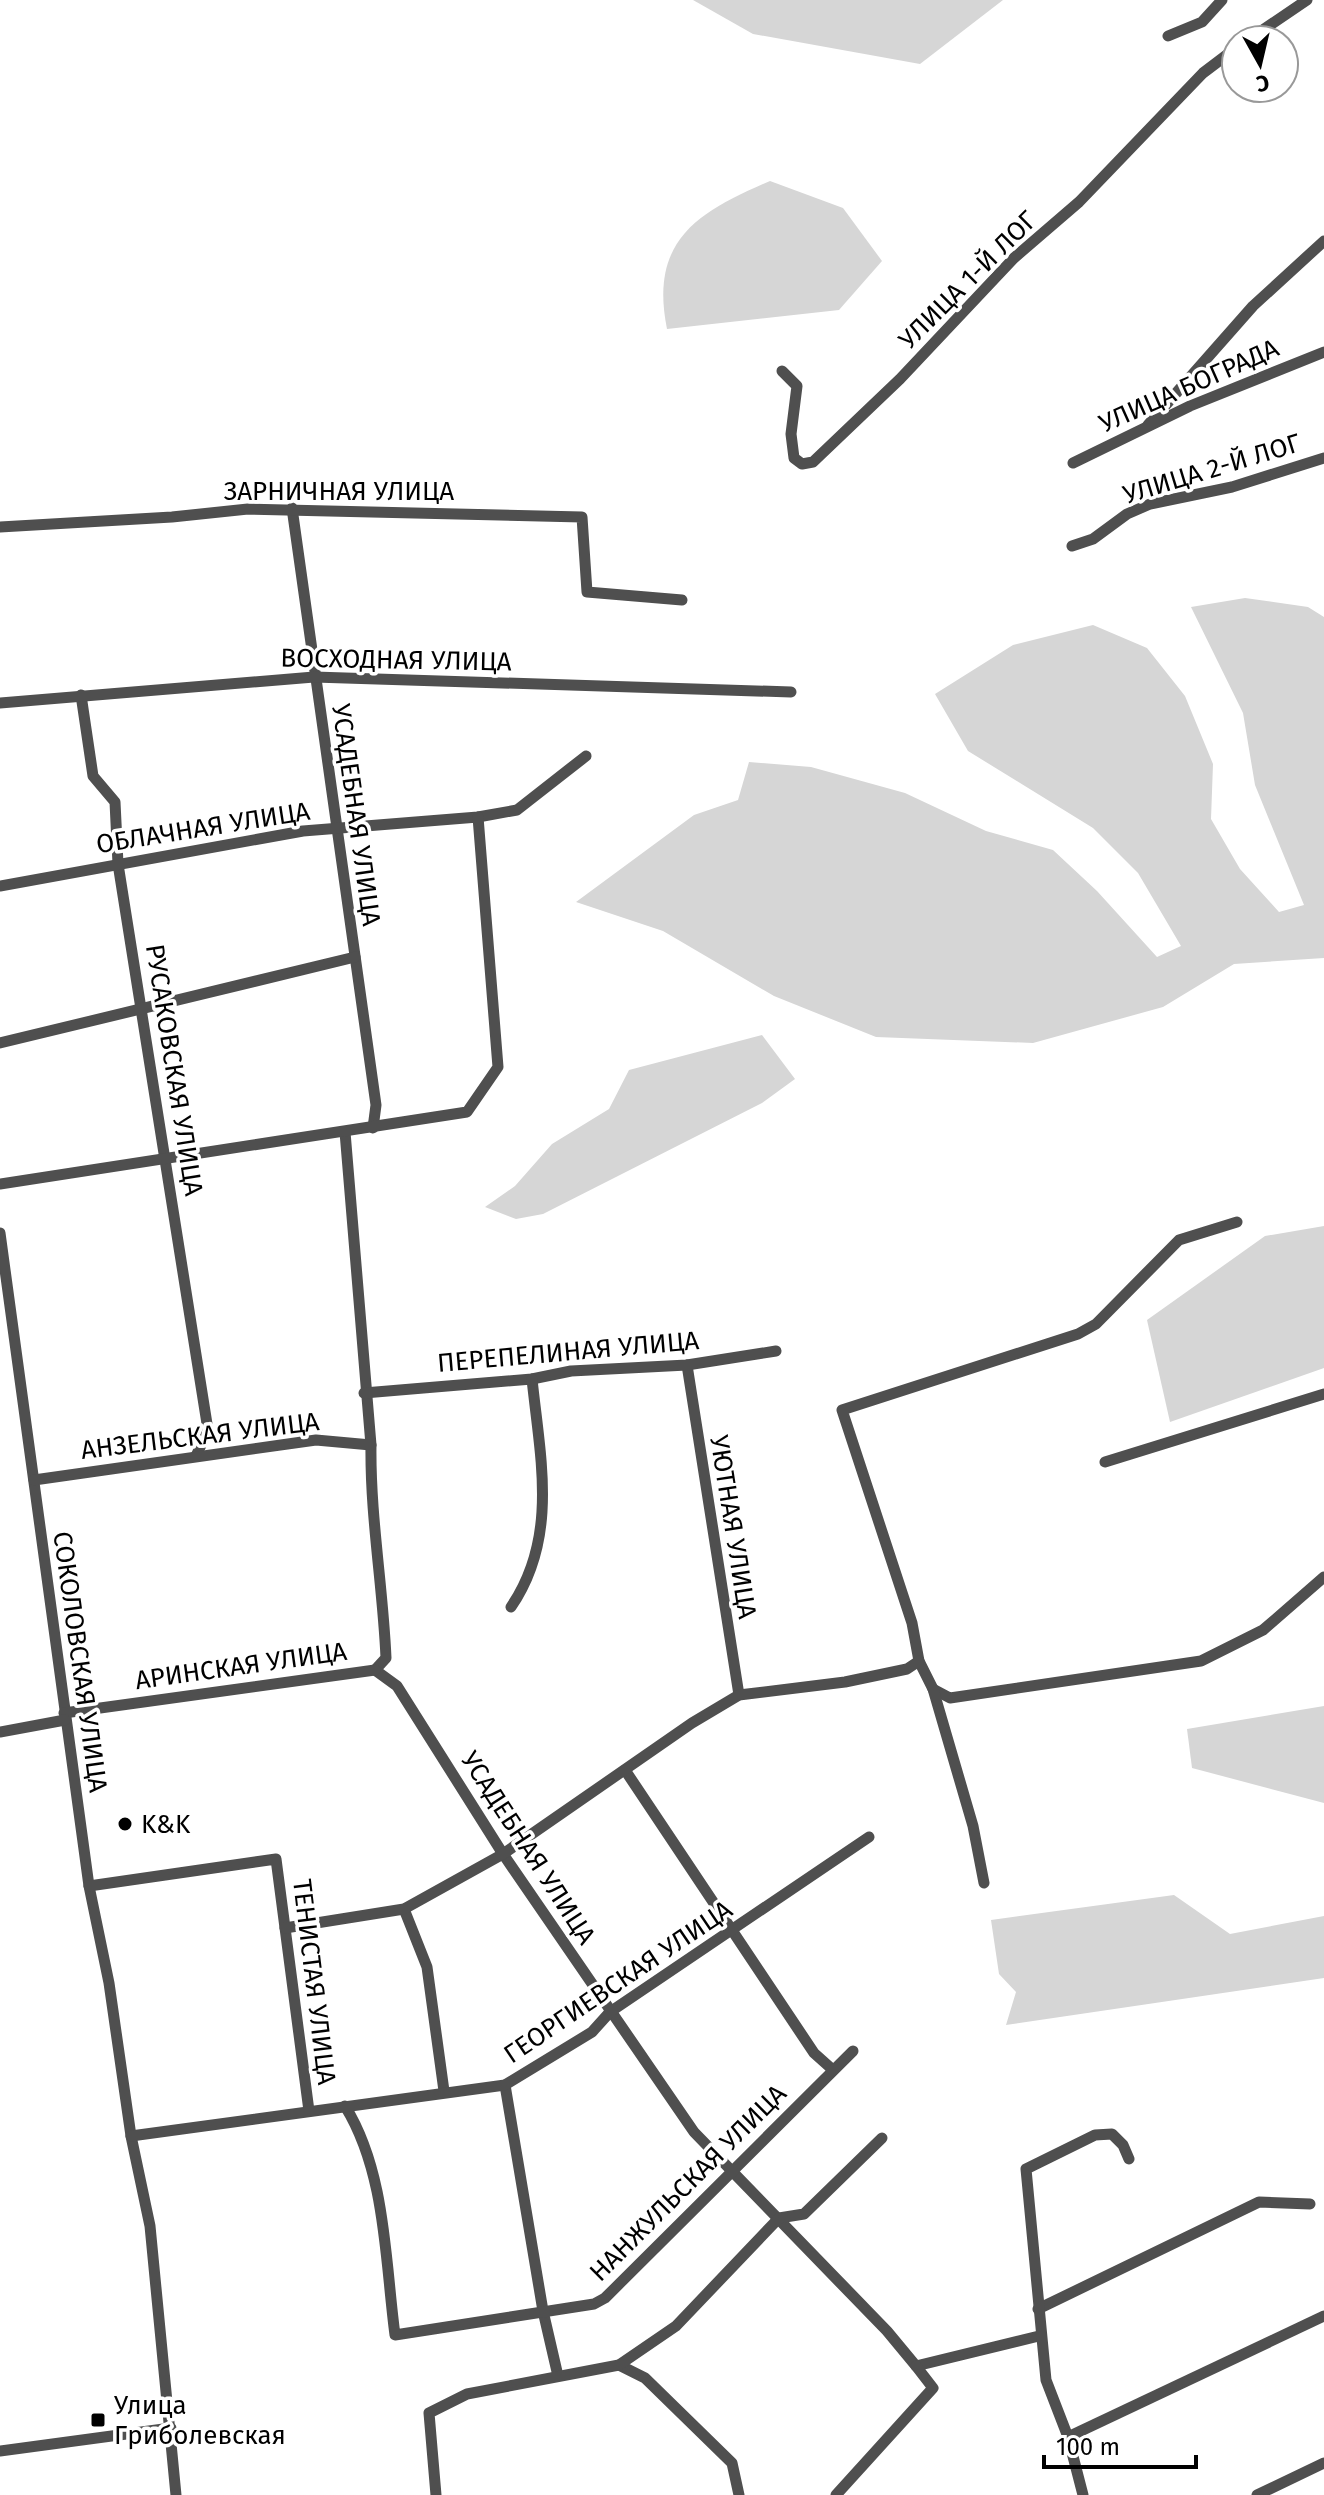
<svg xmlns="http://www.w3.org/2000/svg" width="1324" height="2495" viewBox="0 0 1324 2495" font-family="'Fira Sans',sans-serif">
  <rect width="100%" height="100%" fill="#fff"/>
  <g fill="#d6d6d6">
    <path d="M693 0H1003L920 64 753 34Z"/>
    <path d="M770 181 843 208 882 261 839 310 667 329C649 240 698 212 770 181Z"/>
    <path d="M1245 598 1308 607 1324 617V958L1234 964 1163 1007 1033 1043 876 1037 774 996 663 931 576 902 694 815 738 800 749 762 811 767 905 793 986 831 1053 850 1097 891 1157 957 1181 946 1138 873 1093 828 968 751 935 694 1013 645 1093 625 1147 648 1185 696 1213 764 1211 819 1240 869 1279 912 1304 905 1255 785 1243 713 1191 607Z"/>
    <path d="M762 1035 795 1079 762 1103 543 1214 516 1219 485 1207 515 1186 552 1144 609 1109 629 1070Z"/>
    <path d="M1324 1226V1368L1170 1422 1147 1320 1265 1236Z"/>
    <path d="M1324 1706V1803L1192 1768 1187 1729Z"/>
    <path d="M1174 1895 1230 1934 1324 1916V1978L1006 2025 1016 1992 999 1974 991 1920Z"/>
  </g>
  <g fill="none" stroke-linecap="round" stroke-linejoin="round">
    <g stroke="#4f4f4f" stroke-width="11">
      <path d="M1168 36 1202 22 1222 0"/>
      <path d="M1248 40 1307 0"/>
      <path d="M782 371 797 386 791 434 794 458 802 464 813 462 900 379 1014 258 1079 202 1203 73 1236 48"/>
      <path d="M1148 425 1253 306 1324 241"/>
      <path d="M1073 463 1190 406 1324 352"/>
      <path d="M292 508 376 1105 373 1128"/>
      <path d="M0 527 172 517 248 509 582 517 587 592 682 600"/>
      <path d="M1072 546 1093 539 1127 514 1150 504 1232 487 1324 458"/>
      <path d="M81 695 93 776 115 802 118 864 208 1430 196 1456"/>
      <path d="M0 703 314 677 791 692"/>
      <path d="M0 886 303 831 478 817 517 810 586 756"/>
      <path d="M0 1043 355 957"/>
      <path d="M345 1132 371 1445C370 1516 383 1587 386 1658L375 1670"/>
      <path d="M0 1184 467 1112 498 1067 478 817"/>
      <path d="M0 1233 89 1886 109 1983 131 2136 150 2226 176 2495"/>
      <path d="M687 1365 739 1695"/>
      <path d="M364 1393 532 1379 571 1371 687 1365 776 1351"/>
      <path d="M1105 1462 1324 1394"/>
      <path d="M34 1480 316 1440 371 1445"/>
      <path d="M511 1607C559 1537 540 1457 532 1379"/>
      <path d="M375 1670 397 1686 503 1854 694 2132 887 2331 916 2366 1039 2336"/>
      <path d="M933 1689 950 1698 1201 1661 1263 1630 1324 1577"/>
      <path d="M64 1713 375 1670"/>
      <path d="M0 1732 65 1720"/>
      <path d="M625 1770 814 2053 833 2070"/>
      <path d="M984 1883 973 1826 933 1689 919 1661 912 1623 842 1410 1078 1334 1096 1324 1179 1240 1237 1222"/>
      <path d="M89 1886 276 1859 309 2111"/>
      <path d="M404 1909 427 1967 444 2091"/>
      <path d="M285 1928 404 1909 503 1854 692 1723 739 1695 845 1682 907 1669 919 1661"/>
      <path d="M505 2085 543 2311 558 2376"/>
      <path d="M345 2106C386 2172 385 2260 395 2335L594 2304 605 2298 853 2051"/>
      <path d="M131 2136 505 2085 592 2032 610 2012 869 1837"/>
      <path d="M1038 2309 1259 2202 1310 2204"/>
      <path d="M619 2365 645 2378 732 2463 739 2495"/>
      <path d="M1068 2437 1324 2316"/>
      <path d="M0 2451 171 2428"/>
      <path d="M436 2495 429 2413 467 2394 619 2365 676 2326 779 2218 804 2214 882 2138"/>
      <path d="M836 2495 933 2388 916 2366"/>
      <path d="M1083 2495 1068 2437 1046 2380 1026 2169 1095 2135 1112 2134 1123 2145 1129 2159"/>
      <path d="M1257 2495 1324 2463"/>
    </g>
  </g>
  <g fill="#000" stroke="#fff" stroke-width="3">
    <circle cx="125" cy="1824" r="8"/>
    <rect x="90" y="2412" width="16" height="16" rx="4"/>
  </g>
  <g text-anchor="middle" dominant-baseline="central" stroke-width="7" stroke-linejoin="round" paint-order="stroke">
    <g font-size="26" fill="#000" stroke="#fff">
      <text transform="translate(968 280) rotate(-45)">УЛИЦА 1-Й ЛОГ</text>
      <text transform="translate(1189 386) rotate(-24)">УЛИЦА БОГРАДА</text>
      <text transform="translate(1212 469) rotate(-17)">УЛИЦА 2-Й ЛОГ</text>
      <text x="339" y="491">ЗАРНИЧНАЯ УЛИЦА</text>
      <text transform="translate(396 660) rotate(1)">ВОСХОДНАЯ УЛИЦА</text>
      <text transform="translate(356 815) rotate(82)">УСАДЕБНАЯ УЛИЦА</text>
      <text transform="translate(203 828) rotate(-9)">ОБЛАЧНАЯ УЛИЦА</text>
      <text transform="translate(174 1070) rotate(81)">РУСАКОВСКАЯ УЛИЦА</text>
      <text transform="translate(568 1352) rotate(-5)">ПЕРЕПЕЛИНАЯ УЛИЦА</text>
      <text transform="translate(200 1436) rotate(-7)">АНЗЕЛЬСКАЯ УЛИЦА</text>
      <text transform="translate(733 1527) rotate(81)">УЮТНАЯ УЛИЦА</text>
      <text transform="translate(80 1662) rotate(82)">СОКОЛОВСКАЯ УЛИЦА</text>
      <text transform="translate(241 1666) rotate(-8)">АРИНСКАЯ УЛИЦА</text>
      <text transform="translate(528 1848) rotate(57)">УСАДЕБНАЯ УЛИЦА</text>
      <text transform="translate(314 1982) rotate(83)">ТЕНИСТАЯ УЛИЦА</text>
      <text transform="translate(618 1982) rotate(-34)">ГЕОРГИЕВСКАЯ УЛИЦА</text>
      <text transform="translate(688 2183) rotate(-45)">НАНЖУЛЬСКАЯ УЛИЦА</text>
    </g>
    <g font-size="26" fill="#000" stroke="#fff" text-anchor="start">
      <text x="141" y="1824">K&amp;K</text>
      <text x="114" y="2405">Улица<tspan x="114" dy="30">Гриболевская</tspan></text>
    </g>
  </g>
  <g transform="translate(1260 64) rotate(172)"><circle r="38" fill="#ffffff" stroke="#999999" stroke-width="2"/>
  <path d="M0-6L14 30L0 20L-14 30Z" fill="#000000"/>
  <text y="-12" font-size="22" font-weight="bold" text-anchor="middle" fill="#000000">С</text>
  </g>
  <path d="M1044 2455v12h152v-12" fill="none" stroke="#000000" stroke-width="4"/>
  <text x="1056" y="2455" font-size="24" fill="#000000" stroke="#ffffff" stroke-width="6" paint-order="stroke">100 m</text>
</svg>
